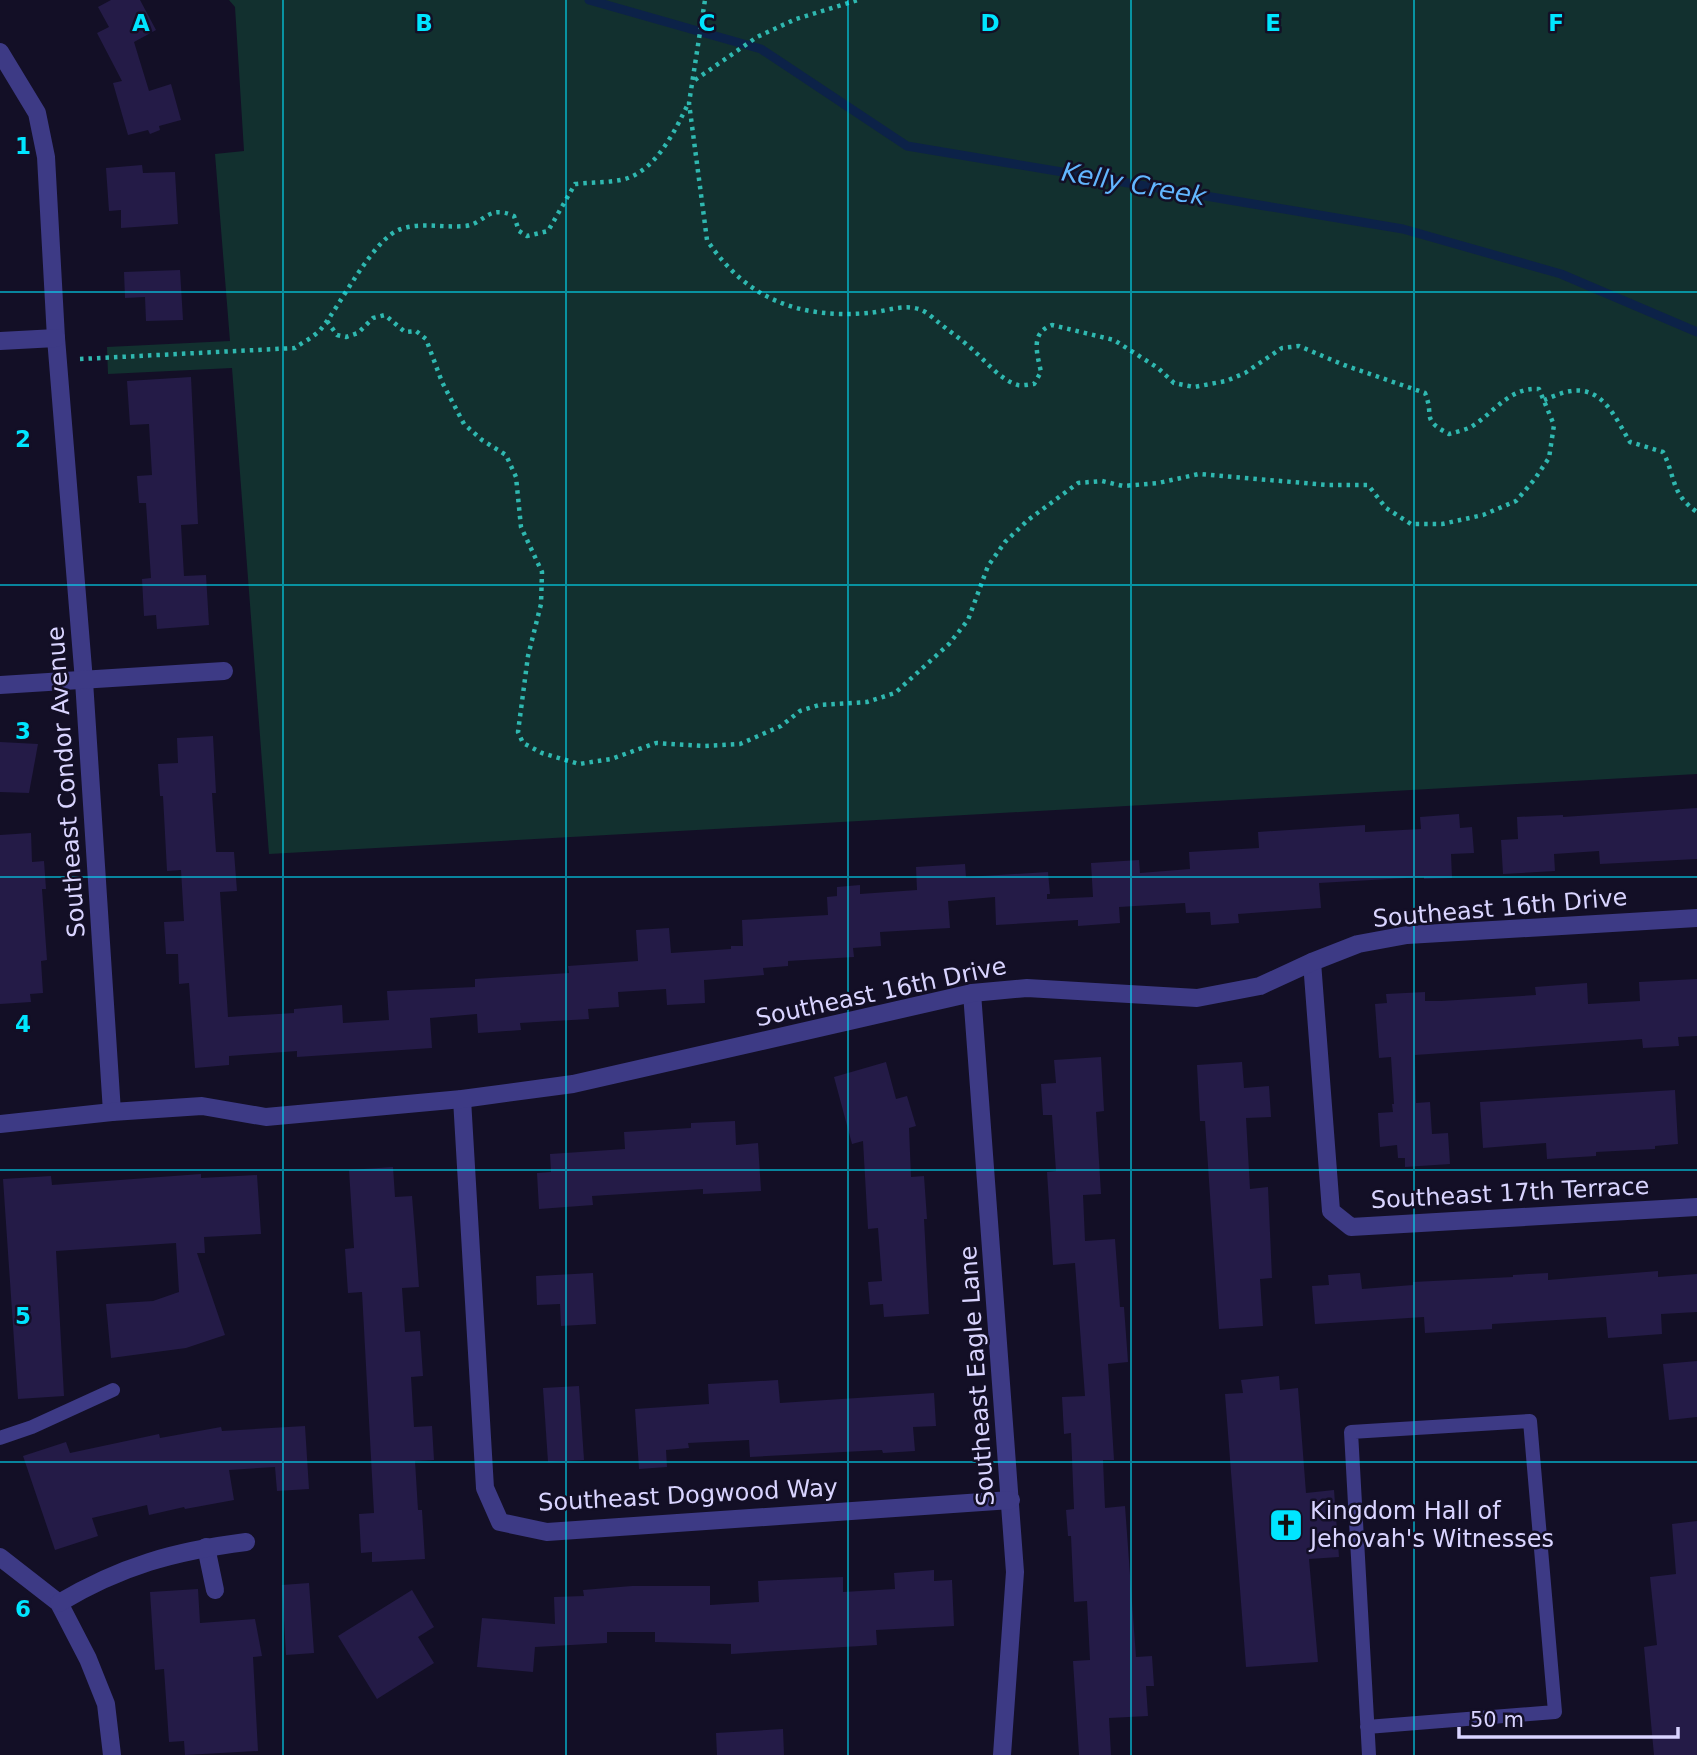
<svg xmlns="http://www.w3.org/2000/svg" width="1697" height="1755" viewBox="0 0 1697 1755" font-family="'DejaVu Sans',sans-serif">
  <rect width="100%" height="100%" fill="#130f26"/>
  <path fill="#12302f" d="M229 0H1697V774L269 854 232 368 108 374 107 347 230 341 215 154 244 151 235 7Z"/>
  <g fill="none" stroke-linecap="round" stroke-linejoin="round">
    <path stroke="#0c2248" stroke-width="9" d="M589 0 761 49 907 146 1403 229 1561 274 1697 332"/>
  </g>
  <g fill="#241b47">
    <path d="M111 0H140L156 30 134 42 149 91 171 84 181 120 159 126 160 130 150 134 148 130 128 135 113 83 122 81 97 33 109 27 98 7Z"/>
    <path d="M142 165 143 173 175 172 178 224 121 228V210L109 211 106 168Z"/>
    <path d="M180 270 183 320 146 321 145 297 125 298 124 272Z"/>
    <path d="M191 377 198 524 181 525 184 576 206 575 209 625 157 629 156 615 144 616 142 579 151 578 146 503H139L137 476 152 475 149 424 130 425 127 381Z"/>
    <path d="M213 736 216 793H212L216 852H234L237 891 220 892 228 1017 294 1013V1009L342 1005 343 1023 389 1020 387 991 475 987V979L569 973 568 966 638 961 636 930 669 928 671 953 731 949V946H743L742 920 828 915 827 897 837 896V887L860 885V894L917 890 916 867 965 864 966 877 1048 872 1050 894H1047V899L1093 897 1091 863 1139 860 1140 873 1190 869 1189 852 1259 848 1258 832 1365 825V832L1421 829 1420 817 1459 814 1460 828 1472 827 1474 853 1451 854 1452 878 1424 879V877L1319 883 1321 908 1238 914 1239 923 1211 925 1210 912 1186 913 1185 903 1119 907 1120 923 1078 926V920L996 925 995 897 948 901 950 928 880 932 881 946 853 948 854 957 788 961V966L763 968 764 975 704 980 705 1003 667 1005 666 989 618 992 619 1007 588 1009 589 1019 520 1023 521 1030 478 1033 477 1014 430 1018 432 1048 297 1057V1051L229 1056V1065L195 1068 189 983 179 984 178 954H166L164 922 184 921 181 870 167 871 163 796H160L158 764 178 763 177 738Z"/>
    <path d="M0 742 38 744 29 793 0 792Z"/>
    <path d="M1697 808V859L1600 864 1599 851 1554 854 1555 871 1503 874 1501 840 1518 839 1517 817 1563 815V817Z"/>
    <path d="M31 833 32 862 44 861 46 889H42L47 960 41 961 43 993 30 994 31 1002 0 1004V835Z"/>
    <path d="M1697 979V1036L1678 1037 1679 1046 1643 1048 1642 1039 1415 1055 1416 1103 1430 1102 1432 1134 1448 1133 1450 1164 1405 1167V1158H1398L1397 1145 1380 1147 1378 1113 1393 1112 1392 1104H1394L1391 1057 1379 1058 1375 1004 1387 1003 1386 994 1425 992V1001H1441L1536 995 1535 987 1587 983 1588 1004 1640 1001 1639 982Z"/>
    <path d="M1101 1057 1104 1111 1096 1112 1101 1194 1083 1195 1085 1241 1115 1239 1120 1307H1124L1128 1362 1108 1364 1114 1460H1103L1105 1508 1125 1506 1136 1657 1152 1656 1154 1686H1146L1148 1716 1109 1718 1111 1755H1079L1073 1661 1090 1660 1087 1601 1074 1602 1071 1536H1068L1066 1510 1074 1509 1071 1433 1064 1434 1062 1397 1085 1396 1075 1263 1053 1265 1047 1172 1056 1171 1052 1115H1043L1041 1084 1056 1083 1054 1060Z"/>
    <path d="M886 1062 896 1099 907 1096 916 1126 909 1128 911 1177 924 1176 927 1219H924L929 1314 884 1317 883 1304 870 1305 868 1282 882 1281 878 1228 868 1229 863 1141 852 1144 834 1077Z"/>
    <path d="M1242 1062 1244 1088 1269 1086 1271 1117 1246 1118 1250 1189 1268 1187 1272 1278 1260 1279 1263 1326 1219 1329 1205 1121H1200L1197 1065Z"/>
    <path d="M1675 1090 1678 1144 1655 1146V1149L1596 1152V1156L1547 1159 1546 1143 1483 1148 1480 1102Z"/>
    <path d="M735 1121 736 1145 758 1143 761 1191 703 1194V1189L592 1196 593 1205 539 1209 537 1173 551 1172 550 1154 625 1149 624 1132 691 1128V1123Z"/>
    <path d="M393 1167 395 1197 412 1196 416 1245 419 1287 402 1288 405 1332 420 1331 423 1376 411 1377 414 1427 432 1426 434 1460 415 1461 418 1510H422L425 1559 372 1562V1552L361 1553 359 1514 374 1513 362 1292 348 1293 345 1249 354 1248 349 1170Z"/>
    <path d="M201 1174V1178L257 1175 261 1234 204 1237 205 1253H197L225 1335 186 1348 111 1358 106 1304 153 1301 179 1292 176 1243 56 1251 64 1396 18 1399 3 1179 51 1176 52 1185Z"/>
    <path d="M1658 1271V1277L1697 1274V1312L1661 1314 1662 1334 1608 1338 1606 1317 1492 1324V1329L1425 1333 1424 1317 1315 1324 1312 1286 1329 1285 1328 1275 1360 1273 1362 1289 1413 1285V1282L1513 1277V1275L1548 1273V1280Z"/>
    <path d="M593 1273 596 1324 561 1326 560 1304 537 1305 536 1276Z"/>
    <path d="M1697 1361V1417L1669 1420 1663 1364Z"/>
    <path d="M1279 1376 1280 1390 1298 1388 1306 1493 1334 1490 1339 1557 1309 1559 1318 1662 1246 1667 1225 1394 1243 1393 1241 1380Z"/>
    <path d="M778 1380 780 1403 934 1393 936 1426 913 1427 915 1451 883 1453 882 1450 750 1457 749 1440 688 1443 689 1448 666 1450 667 1467 639 1469 635 1409 709 1404 708 1384Z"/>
    <path d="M579 1386 584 1460 548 1462 543 1388Z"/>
    <path d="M305 1426 309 1489 277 1491 275 1467 229 1470 234 1500 185 1509 184 1507 149 1515 147 1505 92 1518 98 1536 55 1550 23 1456 66 1442 70 1453 159 1434 160 1438 221 1427 222 1431Z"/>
    <path d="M1697 1521V1755H1654L1644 1647 1657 1645 1650 1577 1676 1574 1672 1524Z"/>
    <path d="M934 1570V1581L952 1580 954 1626 876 1630 877 1645 731 1654V1644L655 1642V1632H607V1643L535 1647 533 1672 477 1667 482 1618 555 1624 554 1597 584 1596 583 1590 632 1586H710V1605L759 1602 758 1581 843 1577V1592L895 1589 894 1573Z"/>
    <path d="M309 1583 314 1653 286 1655 282 1585Z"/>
    <path d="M198 1589 200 1623 255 1619 262 1656 253 1657 258 1751 185 1755 184 1741 169 1742 164 1669 155 1670 150 1592Z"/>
    <path d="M412 1590 434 1627 418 1637 434 1663 377 1699 338 1636Z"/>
    <path d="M783 1729 784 1755H717L716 1733Z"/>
  </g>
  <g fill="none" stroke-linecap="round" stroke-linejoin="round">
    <g stroke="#2fb8b0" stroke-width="4.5" stroke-dasharray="3.5 5" stroke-linecap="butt">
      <path d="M695 80 757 37 796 19 858 0"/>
      <path d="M327 321 337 335 346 337 358 333 373 318 385 315 405 332 416 331 426 339 442 382 464 424 482 440 506 455 516 477 521 527 542 572 541 604 528 656 518 732 523 743 542 753 579 764 611 759 656 743 704 746 740 744 781 726 800 711 819 705 867 702 895 693 949 644 968 620 988 566 1005 542 1028 520 1078 483 1102 481 1123 486 1158 483 1199 474 1327 485H1368L1386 508 1411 524H1442L1483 515 1516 501 1534 480 1549 458 1554 425 1539 389C1509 387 1494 413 1471 427 1465 430 1456 432 1449 434 1420 419 1435 417 1425 393L1344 365 1299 346 1282 348 1245 373 1226 381 1194 387 1174 383 1158 368 1114 340 1052 325C1030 333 1037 353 1041 372L1034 384C1030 384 1023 386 1018 385 1000 380 986 361 972 349 961 339 949 331 938 322 933 318 927 312 921 310 905 303 884 312 868 313 799 319 746 299 707 240L689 103 705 0"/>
      <path d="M80 359 295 348C303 342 314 337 321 329 340 306 374 237 401 229 422 222 443 228 465 226 485 224 487 204 514 216L519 231 527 236 548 231 575 184C592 182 609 183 625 179 656 170 675 131 688 104"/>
      <path d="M1544 400C1552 397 1562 392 1571 391 1603 386 1616 419 1630 442L1663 452C1676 477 1670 493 1697 512"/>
    </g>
    <g stroke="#3d3a85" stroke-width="14">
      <path d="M0 1438 32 1427 113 1390"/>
      <path d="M1367 1727 1555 1712 1530 1421 1351 1432 1369 1755"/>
    </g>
    <g stroke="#3d3a85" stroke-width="18">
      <path d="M0 52 37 113 46 157 56 338 84 681 112 1112"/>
      <path d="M0 341 56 338"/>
      <path d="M0 685 224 671"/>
      <path d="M1312 962 1331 1211 1351 1227 1697 1207"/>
      <path d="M972 993 1015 1572 1002 1755"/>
      <path d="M462 1099 485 1488 500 1522 547 1532 1011 1500"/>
      <path d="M0 1124 112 1112 202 1106 266 1117 462 1099 573 1084 972 993 1027 988 1197 998 1260 986 1312 962 1358 944 1407 935 1697 918"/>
      <path d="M206 1547 215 1590"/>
      <path d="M0 1557 59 1603 88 1659 106 1704 112 1755"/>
      <path d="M59 1603C121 1566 175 1551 246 1542"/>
    </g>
  </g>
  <path fill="none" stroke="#00e5ff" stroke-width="2" stroke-opacity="0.55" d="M283 0V1755M566 0V1755M848 0V1755M1131 0V1755M1414 0V1755M0 292H1697M0 585H1697M0 877H1697M0 1170H1697M0 1462H1697"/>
  <defs>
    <g id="church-square" transform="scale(1.75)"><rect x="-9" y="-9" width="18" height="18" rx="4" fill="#00e5ff" stroke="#130f26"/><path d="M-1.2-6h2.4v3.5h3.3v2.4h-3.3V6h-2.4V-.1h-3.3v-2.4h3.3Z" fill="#111"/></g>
  </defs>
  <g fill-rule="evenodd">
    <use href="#church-square" x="1286" y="1525"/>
  </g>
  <g text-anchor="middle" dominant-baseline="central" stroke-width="5" stroke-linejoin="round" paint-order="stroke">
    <g font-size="24" fill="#d9d4ff" stroke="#130f26">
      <text transform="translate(66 782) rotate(-94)">Southeast Condor Avenue</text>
      <text transform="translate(1500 908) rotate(-5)">Southeast 16th Drive</text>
      <text transform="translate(881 992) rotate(-12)">Southeast 16th Drive</text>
      <text transform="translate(1510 1193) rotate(-3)">Southeast 17th Terrace</text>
      <text transform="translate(977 1376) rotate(-94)">Southeast Eagle Lane</text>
      <text transform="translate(688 1495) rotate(-3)">Southeast Dogwood Way</text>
    </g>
    <g font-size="24" fill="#d9d4ff" stroke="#130f26" text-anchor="start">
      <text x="1310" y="1511">Kingdom Hall of<tspan x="1310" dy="28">Jehovah's Witnesses</tspan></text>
    </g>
    <g font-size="26" font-style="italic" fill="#62b6ff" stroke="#130f26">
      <text transform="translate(1134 184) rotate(10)">Kelly Creek</text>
    </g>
  </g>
  <g font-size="23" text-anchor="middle" font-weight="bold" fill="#00e5ff" stroke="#130f26" stroke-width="5" stroke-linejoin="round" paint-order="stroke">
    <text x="141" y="31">A</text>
    <text x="424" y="31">B</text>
    <text x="707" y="31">C</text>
    <text x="990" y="31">D</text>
    <text x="1273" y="31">E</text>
    <text x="1556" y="31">F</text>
    <text x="23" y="154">1</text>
    <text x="23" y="447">2</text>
    <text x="23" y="739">3</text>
    <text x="23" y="1032">4</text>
    <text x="23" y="1324">5</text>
    <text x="23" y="1617">6</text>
  </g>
  <path d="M1459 1727v10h219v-10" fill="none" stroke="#d9d4ff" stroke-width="3.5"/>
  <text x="1470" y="1727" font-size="21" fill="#d9d4ff" stroke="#130f26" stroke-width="5" paint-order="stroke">50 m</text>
</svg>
